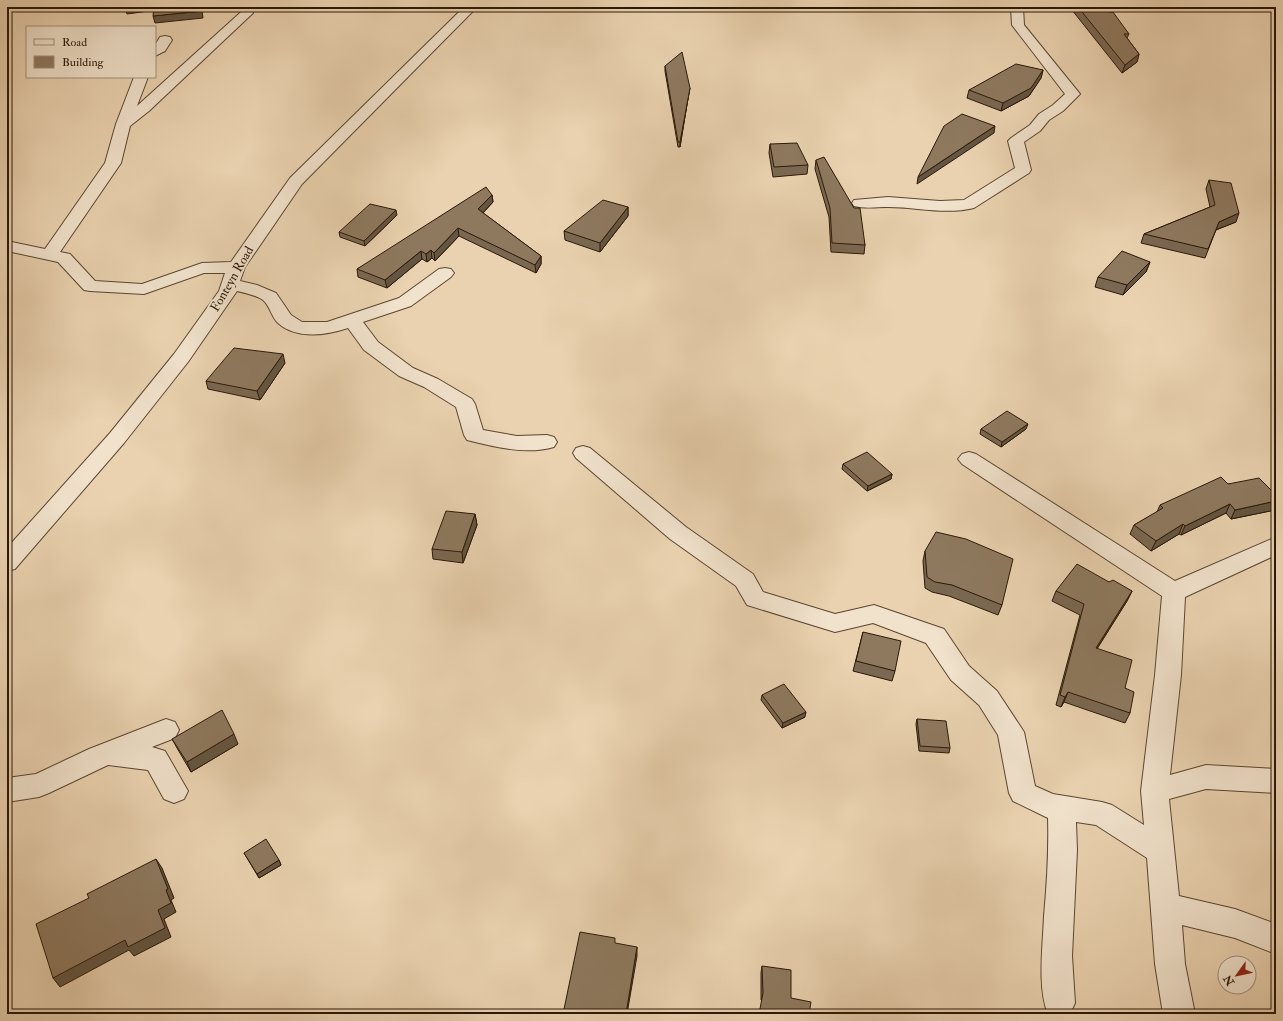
<svg xmlns="http://www.w3.org/2000/svg" width="1283" height="1021" viewBox="0 0 1283 1021" font-family="'IM FELL Double Pica',serif">
  <rect width="100%" height="100%" fill="#ead2b0"/>
  <filter id="stains"><feTurbulence type="fractalNoise" baseFrequency=".005" numOctaves="4"/><feColorMatrix values="0 0 0 0 .2 0 0 0 0 .09 0 0 0 0 .02 0 0 0 .5 -.17"/></filter>
  <radialGradient id="worn" r=".72"><stop offset=".6" stop-color="#630" stop-opacity="0"/><stop offset="1" stop-color="#630" stop-opacity=".3"/></radialGradient>
  <g fill="none" stroke-linecap="round" stroke-linejoin="round">
    <g stroke="#5b4631" stroke-width="2">
      <g id="minor">
        <path d="M240 7H252L253 13 149 111 130 126 121 163 60 252 70 254 95 281 142 284 202 263 231 262 290 178 464 7H477L302 184 245 267 240 281 257 285 276 293 291 315 302 322H327L399 298 439 269 445 268 451 269 454 273 451 277 411 306 363 322 378 342 413 368 438 379 472 399 475 404 483 430 517 436 547 435 554 437 557 442 554 447C527 455 494 447 467 440L464 435 456 407 424 387 399 376 364 350 348 328C327 335 297 340 278 323 272 318 270 306 263 300 256 295 245 293 237 291L188 362 124 443 15 569 7 571V548L110 433 174 354 219 291 225 273H204L144 294 90 291 84 290 58 262 7 251V241L45 249 105 163 116 124 134 77H148L137 106 241 12Z"/>
        <path d="M1011 7H1023L1024 25 1080 94 1063 111 1049 120 1040 131 1024 142 1031 170 1029 173 974 208C946 215 916 207 888 207 877 207 865 209 854 206L852 203 854 200 888 197 940 201 964 200 1015 168 1008 141 1011 138 1030 125 1039 114 1053 105 1065 94 1012 25Z"/>
        <path d="M165 36 170 37 172 40 165 51 155 56V45L160 37Z"/>
        <path d="M583 446 590 448 686 527 753 574 763 592 835 614 874 605 944 629 969 666 997 691 1024 732 1035 786 1053 794 1102 802 1112 805 1144 825 1141 791 1155 675 1162 596 962 464 958 459 962 454 969 452 976 454 1175 581 1276 537V555L1185 597 1181 675 1170 775 1206 765 1276 769V793L1206 789 1169 799 1179 896 1235 909 1276 924V954L1235 938 1182 925 1185 964 1195 1014H1163L1155 964 1147 858 1096 825 1076 822 1077 850 1072 956 1075 1003 1070 1014H1048C1037 988 1043 945 1044 916 1047 883 1049 851 1048 818L1013 801 1009 793 998 735 979 705 951 680 926 643 873 623 835 632 747 605 736 586 670 539 576 458 573 453 576 448Z"/>
        <path d="M166 719 175 722 179 730 175 738 152 747 165 751 188 791 184 799 174 803 164 799 148 770 108 765 49 793 39 797 7 802V778L36 774 89 749Z"/>
      </g>
    </g>
    <use href="#minor" fill="#f1e2cc" fill-rule="evenodd"/>
  </g>
  <g fill="#7a6852" stroke="#2b1807">
    <path d="M1073 7H1105L1109 12 1129 34 1127 38 1139 54 1137 62 1122 73 1072 10Z"/>
    <path d="M665 66 689 92 680 147H678L665 71Z"/>
    <path d="M1043 70 1041 78 1029 96 1001 111 967 98 969 90Z"/>
    <path d="M770 144 808 165 807 174 773 177 769 153Z"/>
    <path d="M816 160 854 208 865 245 864 254 831 252 829 217 815 169Z"/>
    <path d="M1209 180 1236 222 1216 230 1205 258 1141 243 1144 234 1210 207 1206 189Z"/>
    <path d="M492 195 493 202 483 213 541 256V264L536 273 459 236 435 261 432 258 427 262 422 259 387 288 358 277 357 269Z"/>
    <path d="M628 207V216L600 252 565 240 564 231Z"/>
    <path d="M397 215 365 246 340 237 339 232Z"/>
    <path d="M1150 262 1146 272 1123 295 1095 287 1098 277Z"/>
    <path d="M285 363 260 400 208 389 206 381Z"/>
    <path d="M981 429H1026L1001 447 980 434Z"/>
    <path d="M843 464 892 474 891 479 867 491 842 469Z"/>
    <path d="M1228 484 1276 495V508L1275 510 1231 519 1226 513 1181 535 1179 534 1151 551 1130 534 1134 525 1157 512 1160 505Z"/>
    <path d="M475 514 477 525 463 563 433 559 432 549Z"/>
    <path d="M925 551 1002 605 998 615 949 596 932 592 925 588 923 561Z"/>
    <path d="M1109 582 1132 591 1127 601 1097 649 1125 688 1130 713 1125 723 1064 702 1061 707 1056 705 1080 615 1052 601 1056 591Z"/>
    <path d="M863 632 895 671 892 681 853 671Z"/>
    <path d="M762 695 805 717 782 728 761 700Z"/>
    <path d="M917 719 950 748 949 753 919 751 916 724Z"/>
    <path d="M172 739 238 744 191 772 177 748Z"/>
    <path d="M244 853 279 860 281 865 259 878Z"/>
    <path d="M762 966 791 998 761 1000V973Z"/>
  </g>
  <g fill="#635542" stroke="#2b1807">
    <path d="M121 7H156V10L127 14 126 11H122Z"/>
    <path d="M202 11 203 18 155 23 153 16Z"/>
    <path d="M1139 54 1137 62 1122 73 1125 65Z"/>
    <path d="M1043 70 1041 78 1029 96 1001 111 1003 103Z"/>
    <path d="M690 88 689 92 680 147V142Z"/>
    <path d="M995 126 994 133 917 184 918 177Z"/>
    <path d="M492 195 493 202 479 217 478 209Z"/>
    <path d="M628 207V216L600 252V243Z"/>
    <path d="M396 210 397 215 365 246 364 241Z"/>
    <path d="M1239 213 1236 222 1215 230 1219 222Z"/>
    <path d="M458 228 459 236 435 261 434 253Z"/>
    <path d="M431 250 432 258 427 262 426 254Z"/>
    <path d="M421 251 422 259 387 288 385 280Z"/>
    <path d="M541 256V264L536 273 535 265Z"/>
    <path d="M1150 262 1146 272 1123 295 1127 285Z"/>
    <path d="M283 354 285 363 260 400 257 391Z"/>
    <path d="M1028 424 1026 429 1001 447 1002 442Z"/>
    <path d="M892 474 891 479 867 491 868 486Z"/>
    <path d="M1276 501V508L1275 510 1231 519 1235 510Z"/>
    <path d="M1230 504 1226 513 1181 535 1185 526Z"/>
    <path d="M475 514 477 525 463 563 462 552Z"/>
    <path d="M1183 524 1179 534 1151 551 1156 541Z"/>
    <path d="M1132 591 1127 601 1091 658 1096 648Z"/>
    <path d="M1068 692 1064 702 1061 707 1065 697Z"/>
    <path d="M806 712 805 717 782 728 783 723Z"/>
    <path d="M234 734 238 744 191 772 187 762Z"/>
    <path d="M156 859 162 868 174 898 171 900 176 912 164 919 171 937 134 956 129 950 60 987 53 978 158 910Z"/>
    <path d="M279 860 281 865 259 878 257 874Z"/>
    <path d="M637 947V956L627 1014H626Z"/>
  </g>
  <g fill="#8e795f" stroke="#2b1807">
    <path d="M154 7H199L202 11 153 16Z"/>
    <path d="M1078 7H1105L1109 12H1113L1129 34H1124L1139 54 1125 65Z"/>
    <path d="M682 52 690 88 680 142H678L665 66Z"/>
    <path d="M1016 64 1043 70 1031 88 1003 103 969 90Z"/>
    <path d="M962 114 995 126 918 177 944 126Z"/>
    <path d="M797 143 808 165 774 167 770 144Z"/>
    <path d="M824 157 854 208H860L865 245 832 243 830 208 816 160Z"/>
    <path d="M1209 180 1231 183 1239 213 1219 222 1208 249 1144 234 1215 205Z"/>
    <path d="M486 187 492 195 478 209 541 256 535 265 458 228 434 253 431 250 426 254 421 251 385 280 357 269Z"/>
    <path d="M603 200 628 207 600 243 564 231Z"/>
    <path d="M370 204 396 210 364 241 339 232Z"/>
    <path d="M1122 251 1150 262 1127 285 1098 277Z"/>
    <path d="M234 348 283 354 257 391 206 381Z"/>
    <path d="M1007 411 1028 424 1002 442 981 429Z"/>
    <path d="M867 452 892 474 868 486 843 464Z"/>
    <path d="M1221 477 1228 484 1259 478 1276 495V501L1235 510 1230 504 1185 526 1183 524 1156 541 1134 525 1163 508 1160 505Z"/>
    <path d="M446 511 475 514 462 552 432 549Z"/>
    <path d="M936 532 966 539 1013 559 1002 605 952 585 935 582 927 577 925 551Z"/>
    <path d="M1077 564 1109 582 1113 580 1132 591 1096 648 1132 660 1125 688 1134 692 1130 713 1068 692 1065 697 1060 695 1084 604 1056 591Z"/>
    <path d="M863 632 901 641 895 671 856 661Z"/>
    <path d="M784 684 806 712 783 723 762 695Z"/>
    <path d="M222 710 234 734 187 762 172 739Z"/>
    <path d="M917 719 946 721 950 748 920 746Z"/>
    <path d="M266 839 279 860 257 874 244 853Z"/>
    <path d="M156 859 168 889 166 890 171 903 158 910 165 928 128 947 125 940 53 978 36 924 89 898 87 894Z"/>
    <path d="M580 932 615 938V943L637 947 626 1014H563Z"/>
    <path d="M762 966 791 970V998L811 1002 809 1014H759L763 993Z"/>
  </g>
  <g text-anchor="middle" dominant-baseline="central" stroke-width="4" stroke-linejoin="round" paint-order="stroke">
    <g font-size="13" fill="#2b1807" stroke="#f1e2cc">
      <text transform="translate(232 279) rotate(-60)">Fonteyn Road</text>
    </g>
  </g>
  <rect width="1283" height="1021" fill="none" stroke="#ead2b0" stroke-width="24"/>
  <rect x="8" y="8" width="1267" height="1005" fill="none" stroke="#2b1807" stroke-width="2"/>
  <rect x="12" y="12" width="1259" height="997" fill="none" stroke="#2b1807"/>
  <rect x="26" y="26" width="130" height="52" fill="#f1e2cc" stroke="#a2917d"/>
  <rect x="34" y="39" width="20" height="6" fill="#f1e2cc" stroke="#a2917d"/>
  <text x="62" y="46" font-size="12" fill="#2b1807">Road</text>
  <rect x="34" y="56" width="20" height="12" fill="#8e795f" stroke="#a2917d"/>
  <text x="62" y="66" font-size="12" fill="#2b1807">Building</text>
  <g transform="translate(1237 975) rotate(237)"><circle r="19" fill="#f1e2cc" stroke="#a2917d"/>
  <path d="M0-3L7 15L0 10L-7 15Z" fill="#8f2418"/>
  <text y="-6" font-size="11" font-weight="bold" text-anchor="middle" fill="#2b1807">N</text>
  </g>
  <rect width="100%" height="100%" filter="url(#stains)"/>
  <rect width="100%" height="100%" fill="url(#worn)"/>
</svg>
